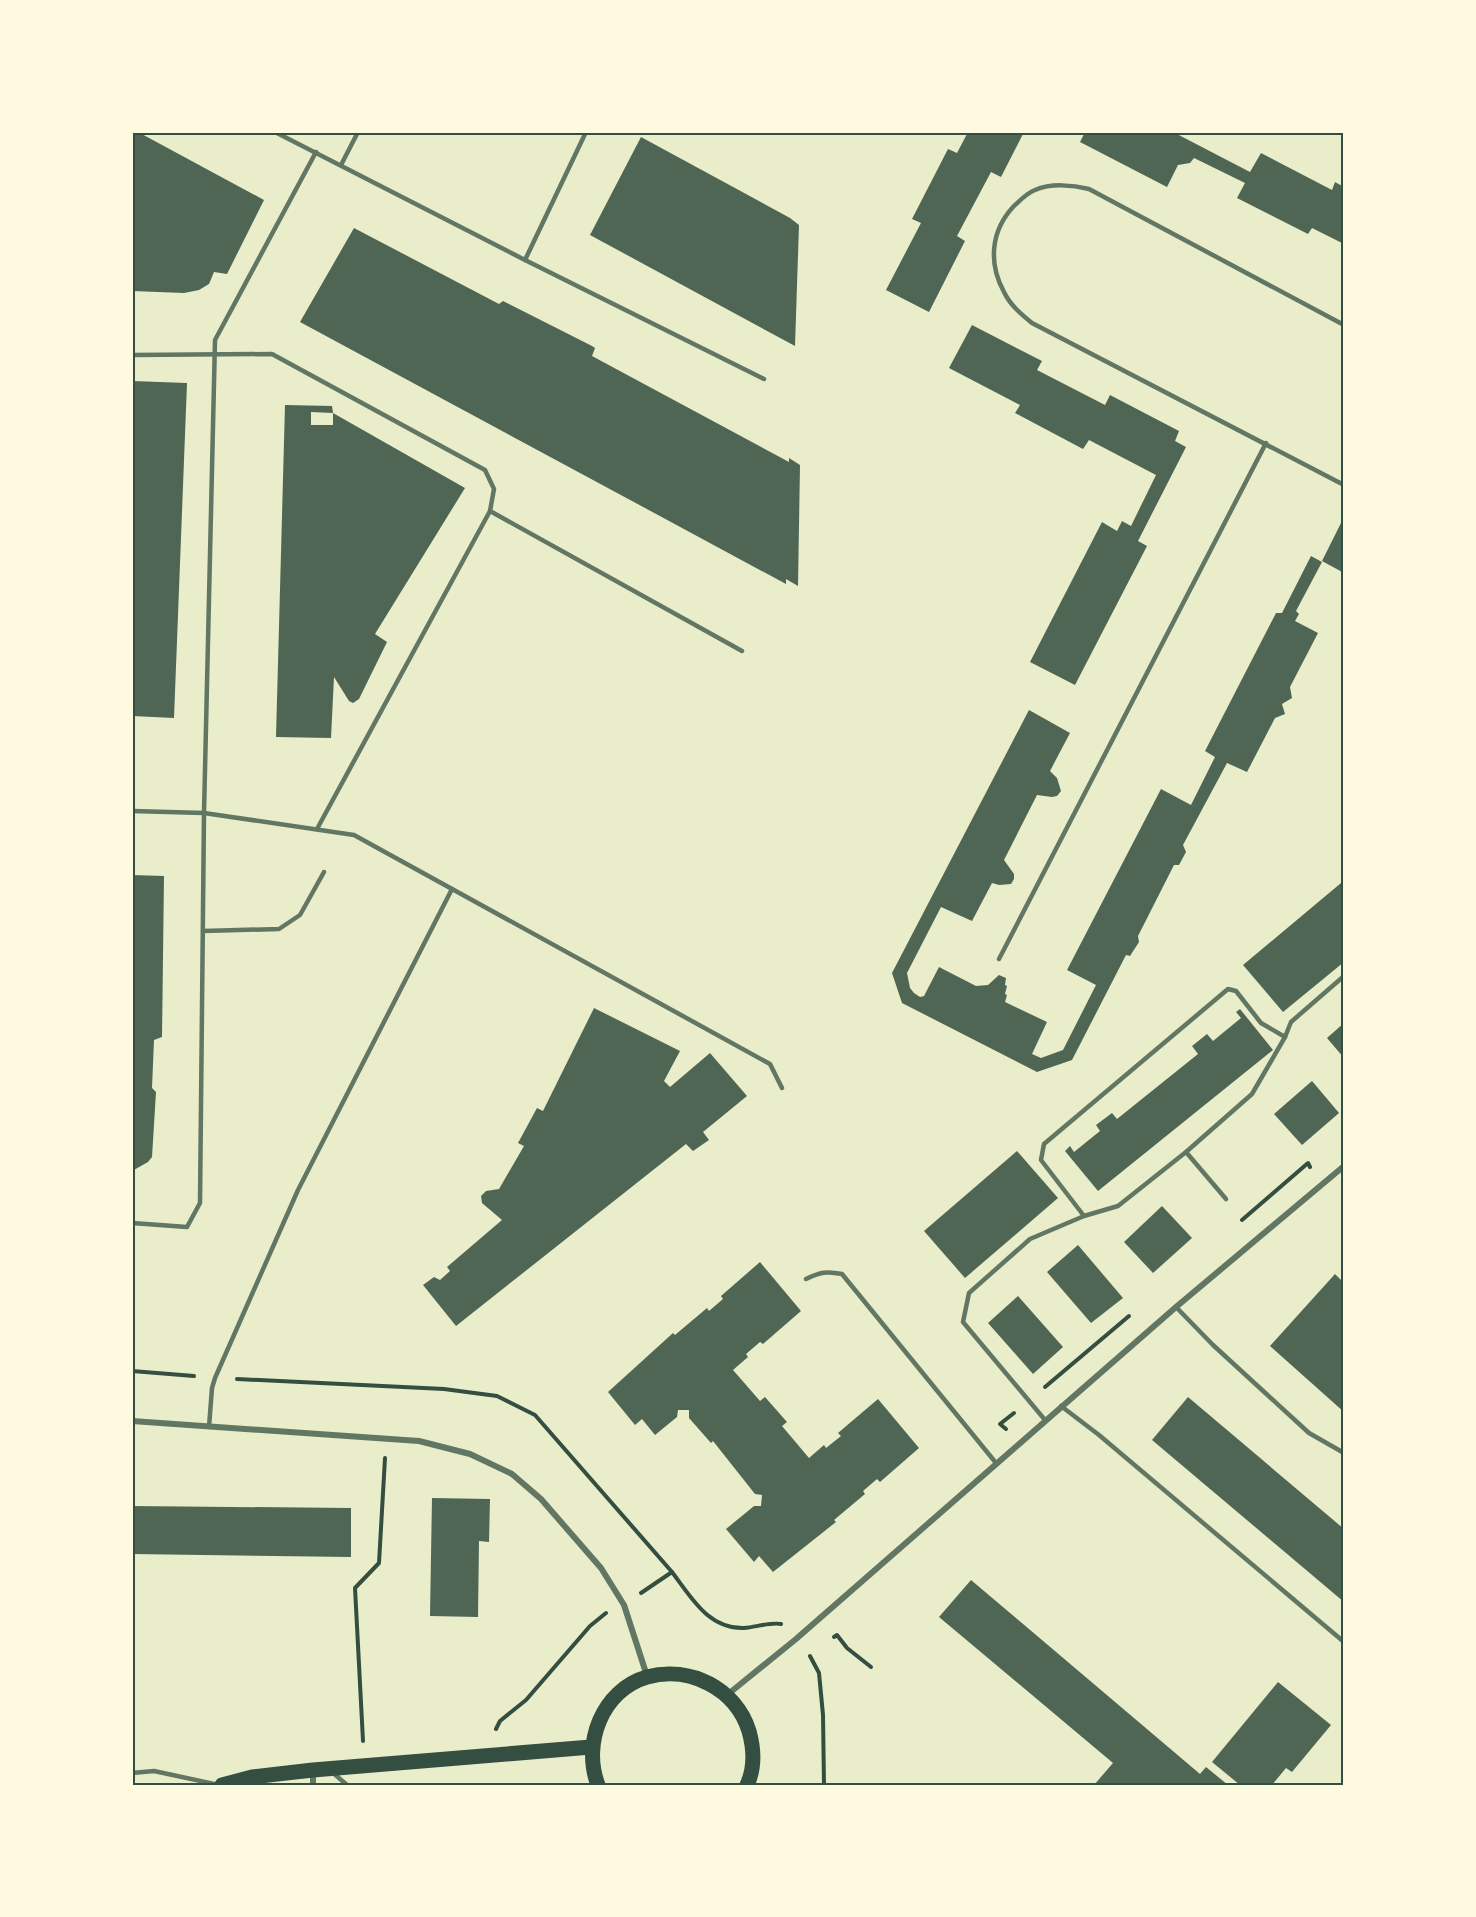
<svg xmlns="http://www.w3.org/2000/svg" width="1476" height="1917" viewBox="0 0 1476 1917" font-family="'PT Sans Narrow',sans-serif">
  <rect width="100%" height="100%" fill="#e9edc9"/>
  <g fill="#4f6655">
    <path d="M132 132H138L264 200 227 274 214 272 209 284 199 290 184 293 132 291Z"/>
    <path d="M968 132H1024L1001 177 991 172 957 236 965 241 929 312 886 290 921 223 912 219 948 149 957 153Z"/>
    <path d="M1085 132H1173L1250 172 1261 153 1332 190 1335 182 1344 187V244L1312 228 1308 234 1237 198 1245 183 1194 158 1190 163 1178 165 1167 187 1080 142Z"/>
    <path d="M641 137 790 218 799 225 795 346 590 235Z"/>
    <path d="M354 228 499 304 503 301 592 346 595 348 592 356 789 462V458L800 465 798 586 786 579V584L300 322Z"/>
    <path d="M972 325 1042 361 1037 370 1105 405 1110 395 1179 431 1175 441 1186 447 1138 541 1147 546 1075 685 1030 662 1102 522 1117 531 1122 521 1131 526 1156 475 1089 440 1083 449 1015 413 1020 405 949 368Z"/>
    <path d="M132 381 187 383 174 718 132 716Z"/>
    <path d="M285 405 332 406 333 413 311 412V425H333V413L465 488 375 634 387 642 359 699 353 703 349 701 334 677 331 738 276 737Z"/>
    <path d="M1344 517V573L1322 561Z"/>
    <path d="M1311 556 1322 562 1296 611 1299 614 1295 621 1318 633 1290 687 1292 698 1282 704 1285 714 1275 718 1247 772 1227 763 1183 845 1186 852 1179 865H1174L1138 936 1139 942 1130 956 1126 955 1072 1060 1037 1072 902 1003 892 973 1029 710 1070 733 1050 771 1057 778 1061 791 1057 796 1052 797 1037 795 1004 860 1014 874V879L1011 884 999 885 992 883 972 921 941 907 907 973 910 988 914 993 920 997 924 996 939 967 976 986 988 985 999 975 1006 978 1005 985 1007 986 1005 994 1007 995 1005 1002 1047 1022 1032 1054 1041 1058 1063 1050 1096 985 1067 970 1161 789 1191 805 1215 757 1205 751 1276 613H1282Z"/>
    <path d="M132 875 164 876 162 1037 154 1040 152 1088 156 1092 152 1157 148 1162 132 1171Z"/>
    <path d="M1341 883 1344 887V962L1283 1012 1243 965Z"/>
    <path d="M594 1008 680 1051 664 1081 670 1087 710 1053 747 1096 703 1132 709 1140 693 1151 686 1144 456 1326 423 1285 434 1277 440 1280 450 1271 447 1267 502 1220 482 1203 481 1196 486 1191 499 1189 524 1146 518 1143 537 1108 543 1111Z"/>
    <path d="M1240 1009 1273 1050 1098 1191 1065 1151 1070 1146 1074 1152 1100 1131 1096 1125 1112 1113 1117 1119 1198 1054 1192 1046 1207 1034 1213 1041 1241 1018 1236 1012Z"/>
    <path d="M1344 1023V1058L1327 1038Z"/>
    <path d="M1312 1081 1339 1113 1302 1145 1274 1114Z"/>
    <path d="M1017 1151 1058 1198 965 1278 924 1231Z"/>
    <path d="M1162 1206 1192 1238 1153 1273 1124 1242Z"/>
    <path d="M1078 1245 1123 1298 1091 1323 1047 1272Z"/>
    <path d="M760 1262 801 1311 763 1344 760 1342 746 1354 748 1357 733 1370 760 1401 765 1397 787 1422 782 1426 809 1458 824 1445 826 1448 841 1436 838 1433 878 1399 919 1448 880 1482 877 1479 863 1491 865 1494 834 1520 836 1522 773 1572 759 1556 754 1562 726 1529 754 1506H761L762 1495 755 1494 713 1441 711 1443 689 1418V1410H678L677 1417 655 1435 642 1419 635 1425 608 1392 673 1333 675 1335 707 1308 709 1311 723 1299 721 1296Z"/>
    <path d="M1335 1274 1344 1283V1412L1270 1346Z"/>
    <path d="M1018 1296 1063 1347 1033 1374 988 1323Z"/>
    <path d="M1188 1397 1344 1529V1602L1152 1440Z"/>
    <path d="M432 1498 490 1499 489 1542 479 1541 478 1617 430 1616Z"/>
    <path d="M132 1506 351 1508V1557L132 1554Z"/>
    <path d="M971 1580 1200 1774 1206 1767 1228 1785H1094L1113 1763 939 1617Z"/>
    <path d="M1278 1682 1331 1725 1292 1772 1286 1768 1272 1785H1240L1212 1762Z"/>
  </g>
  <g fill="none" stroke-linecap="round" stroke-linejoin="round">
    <g stroke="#344e41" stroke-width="4">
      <path d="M1242 1220 1308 1163 1310 1167"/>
      <path d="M132 1371 194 1376"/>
      <path d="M237 1379 444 1389 497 1396 535 1415 672 1572"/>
      <path d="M1045 1387 1129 1316"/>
      <path d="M1006 1429 1000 1424 1014 1413"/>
      <path d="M641 1593 672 1572C691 1597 708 1629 744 1628 756 1627 771 1622 781 1624"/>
      <path d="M834 1637 837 1635 847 1648 871 1667"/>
      <path d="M810 1656 819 1673 823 1715 824 1785"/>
      <path d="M496 1729 500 1721 526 1700 590 1626 606 1613"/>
      <path d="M363 1741 355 1588 379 1563 385 1458"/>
    </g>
    <g stroke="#617663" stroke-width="4.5">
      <path d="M275 132 525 260 764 379"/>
      <path d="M341 165 358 132"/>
      <path d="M525 260 586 132"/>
      <path d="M1344 325 1089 189C1073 185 1051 183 1035 190 1027 193 1019 201 1013 207 991 231 988 263 1004 292 1010 305 1021 314 1032 323L1344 485"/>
      <path d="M132 355 272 354 485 470 494 489 490 511 317 829"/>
      <path d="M490 511 742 651"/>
      <path d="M132 811 204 813 354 835 770 1064 782 1088"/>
      <path d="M203 931 279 929 300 915 324 872"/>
      <path d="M999 959 1266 443"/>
      <path d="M1186 1152 1226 1199"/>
      <path d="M1084 1216 1041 1160 1044 1144 1228 989 1236 991 1261 1023 1285 1037"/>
      <path d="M132 1223 187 1227 200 1203 204 813 215 340 316 152"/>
      <path d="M806 1279C820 1272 827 1271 842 1274L996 1463"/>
      <path d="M1176 1307 1213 1345 1309 1433 1344 1453"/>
      <path d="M1061 1406 1099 1435 1344 1642"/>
      <path d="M1045 1420 963 1322 969 1293 1030 1239 1084 1216 1118 1206 1186 1152 1252 1094 1285 1037 1291 1022 1344 976"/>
      <path d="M209 1427 212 1388 215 1378 298 1190 452 889"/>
      <path d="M332 1772 347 1785"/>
      <path d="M132 1773 154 1771 219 1785"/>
    </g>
    <g stroke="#617663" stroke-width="6">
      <path d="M132 1421 419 1441 470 1454 512 1474 541 1499 601 1568 624 1605 647 1676"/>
      <path d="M727 1695 796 1639 1176 1307 1344 1166"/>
      <path d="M313 1771V1785"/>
    </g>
    <g stroke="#344e41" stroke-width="15">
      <path d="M222 1785 252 1777 313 1770 591 1747"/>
      <path d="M598 1785C582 1744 602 1690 647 1677 690 1665 736 1689 749 1731 754 1749 755 1768 747 1785"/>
    </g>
  </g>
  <rect width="1476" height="1917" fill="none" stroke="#fefae0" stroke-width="267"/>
  <rect x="134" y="134" width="1208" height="1650" fill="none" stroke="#344e41" stroke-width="2"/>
</svg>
